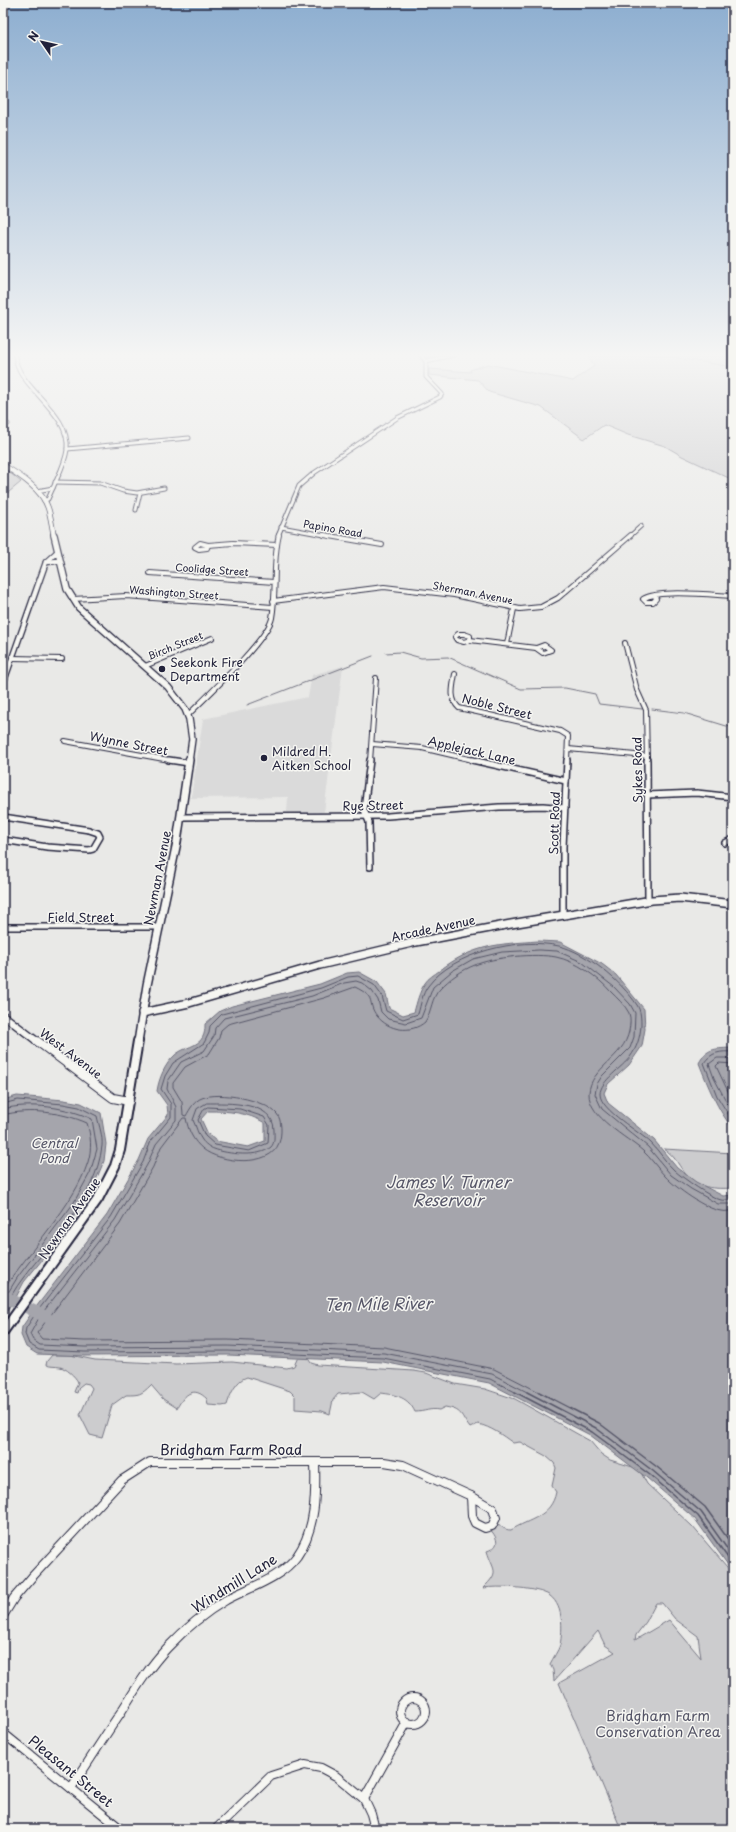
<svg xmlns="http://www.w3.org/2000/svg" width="736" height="1832" viewBox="0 0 736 1832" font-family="'Playpen Sans',sans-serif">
  <rect width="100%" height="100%" fill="#e9e9e7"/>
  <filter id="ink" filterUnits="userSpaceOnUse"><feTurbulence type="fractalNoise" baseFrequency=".025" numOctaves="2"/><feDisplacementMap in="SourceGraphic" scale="8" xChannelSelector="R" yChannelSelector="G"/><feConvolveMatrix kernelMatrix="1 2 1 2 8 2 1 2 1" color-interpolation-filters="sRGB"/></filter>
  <g filter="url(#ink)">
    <path fill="#dadada" d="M343 666 324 812H287L288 797 191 798 203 719 308 697 312 675Z"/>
    <g fill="#ccccce" stroke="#777784" fill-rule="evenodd">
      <path d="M589 355H733V480L682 456 665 446 628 435 604 425 584 439 541 407 489 392 478 380 429 375V369L471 372 470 370 488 364 573 381 594 366Z"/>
      <path d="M3 467 21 482 3 497Z"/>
      <path d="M664 1149 733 1153V1188C714 1189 697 1189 684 1172 677 1163 675 1156 664 1149Z"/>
      <path d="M52 1355H70L95 1360 176 1364 232 1362 287 1368 294 1366 298 1357H307L311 1363 318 1365 414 1371 426 1373 455 1384 485 1389 515 1399 590 1441 601 1454 610 1460 639 1469 647 1484 692 1526 733 1574V1829H621L559 1683 615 1652 605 1645 598 1631 554 1681 553 1670 550 1664C553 1658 558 1651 560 1645 563 1629 564 1603 547 1594 533 1587 498 1586 483 1588 501 1571 493 1571 487 1551 502 1546 497 1537 489 1528L496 1521C500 1526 504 1530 511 1530 529 1519 551 1517 556 1492L552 1486 556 1468 554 1463 546 1456 520 1442 513 1443C502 1435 491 1427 478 1424L470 1428C460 1415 463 1410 445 1407L439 1410C430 1408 425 1412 415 1412 408 1397 397 1395 381 1393L374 1399 362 1392 338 1394 333 1400 330 1414 322 1411 295 1409V1396L290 1391 247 1377C236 1380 230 1395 227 1405L222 1406 208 1405 207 1399C194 1386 185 1393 177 1408L163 1399 151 1385C141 1395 139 1395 126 1395L112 1405 102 1438 90 1435 80 1415 92 1388 89 1384 84 1383 79 1387 77 1393 74 1392 78 1382C75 1376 66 1368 60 1367 55 1366 51 1367 46 1365L47 1361ZM656 1603H662L675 1619 698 1636 701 1658 669 1620 635 1640 636 1635 646 1622Z"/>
    </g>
    <g fill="#a5a5ac" stroke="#71717f" fill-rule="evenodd">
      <path d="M538 941 560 942 602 964 616 975 644 1009 645 1029 642 1046 629 1065 608 1084 604 1093 608 1103 654 1140 677 1168 696 1182 723 1196 733 1195V1572L695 1519 647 1478 590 1435 489 1383 383 1362 228 1355 84 1356 37 1354 26 1347 21 1335 22 1327 33 1311 107 1215 139 1160 148 1139 168 1115 167 1105 157 1091C159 1078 165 1064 175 1055 188 1044 206 1048 205 1024L220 1011 232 1006 320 984 347 973 359 972 377 982 386 994 389 1008 403 1015 414 1012C417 1002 419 992 425 983 428 978 435 974 439 971 472 945 498 944 538 941ZM208 1111C228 1111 247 1112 265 1123V1141L248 1147 216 1141 208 1134 201 1119Z"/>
      <path d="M730 1048 733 1049V1129C717 1109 708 1086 699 1063 707 1048 714 1049 730 1048Z"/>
      <path d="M17 1096 64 1100 81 1103 101 1113 106 1144 104 1161 91 1192 51 1249 24 1282 14 1301 3 1315V1100Z"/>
    </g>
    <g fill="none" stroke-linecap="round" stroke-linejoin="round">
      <g stroke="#565668" stroke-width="1">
        <path d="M733 1052C721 1051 711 1052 704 1063L717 1096 733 1122"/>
        <path d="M733 1058H717L709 1064 714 1078 733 1114"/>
        <path d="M733 1064 719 1063 716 1066 733 1102"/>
        <path d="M207 1103C227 1103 274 1101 274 1130 274 1136 275 1143 271 1147 259 1158 227 1154 214 1149 210 1148 204 1143 202 1140 198 1135 196 1126 193 1120L197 1109Z"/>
        <path d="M3 1104 18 1100 63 1104 79 1107 97 1116C99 1126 103 1136 102 1146 96 1198 53 1239 23 1278 15 1288 10 1299 3 1309"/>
        <path d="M208 1107 240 1109 264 1117 269 1125 268 1143 249 1151 215 1145 205 1136 198 1120 204 1109Z"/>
        <path d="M3 1109C30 1102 67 1107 92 1119L97 1149 90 1173 73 1204 17 1278 3 1301"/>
        <path d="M3 1115C29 1108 62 1112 87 1123 91 1136 92 1149 88 1162 74 1206 28 1251 3 1291"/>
        <path d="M517 1393 490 1379 383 1358 228 1351 85 1352 39 1350 29 1344 25 1334 26 1328 36 1313 111 1217 143 1162 151 1141 171 1117V1104L161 1089 165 1076 173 1063 204 1043 209 1033 210 1026 222 1014 321 988 348 977 358 976 374 985 382 996 386 1011 403 1019 418 1014C421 1004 422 994 428 986 453 952 520 937 559 946 586 952 622 982 637 1005 641 1011 641 1019 641 1026 640 1037 637 1048 630 1057 623 1067 600 1081 600 1094 600 1110 640 1132 651 1143 660 1152 666 1163 675 1171 683 1178 711 1198 721 1200 724 1201 730 1199 733 1199"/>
        <path d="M529 1393 492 1374 384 1353 228 1346 85 1347 40 1345 33 1340 30 1334 40 1316 115 1220 147 1165 156 1144 176 1120V1107L167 1089 168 1081 181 1062 204 1051 214 1036 215 1028 224 1018 312 996 344 983 356 981 362 983 372 991 378 1000 381 1012 388 1019 406 1023 421 1018 433 987 452 971 473 959 502 952 539 950 557 951 582 962 614 987 630 1004 635 1013 634 1037 630 1048 602 1076 597 1084 595 1094 602 1109 648 1147 671 1175 691 1189 718 1204H733"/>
        <path d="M541 1393 494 1369 384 1347 228 1340 85 1341 42 1339 37 1333 120 1224 153 1167 161 1147 183 1118H186C188 1130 193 1141 203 1149 220 1163 270 1168 279 1143 282 1135 282 1120 277 1114 264 1099 219 1091 202 1098 194 1101 190 1109 186 1116L183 1115 182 1102 173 1087V1083L185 1067 209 1054 219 1038 221 1030 228 1024 324 998 355 987C378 998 366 1002 377 1016 389 1031 411 1034 425 1022 432 1011 431 998 440 989 449 979 462 970 475 965 494 957 535 953 556 957 576 961 598 977 611 992 617 998 625 1005 629 1013 631 1019 630 1025 629 1031 624 1058 590 1068 589 1093 588 1117 627 1137 643 1151 651 1158 657 1168 665 1176 676 1188 705 1209 721 1211 725 1212 729 1211 733 1210"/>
      </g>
      <g stroke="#565668" stroke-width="1.5">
        <path d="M515 1392 592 1432 650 1475 698 1516 733 1565"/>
        <path d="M527 1392 596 1428 653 1471 701 1512 733 1557"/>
        <path d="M539 1392 599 1423 657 1467 705 1507 733 1546"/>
      </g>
      <g stroke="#71717f" stroke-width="1">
        <path d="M658 355 733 367"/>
        <path d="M386 653 400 652 421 658 448 657 521 689 565 688 595 694 599 704 642 709"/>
        <path d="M247 705 373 656"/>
        <path d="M652 709 684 713 733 728"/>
      </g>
      <path fill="#a5a5ac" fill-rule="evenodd" d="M3 1289 51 1313 53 1317 51 1321 46 1323 41 1321 3 1302Z"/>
      <g stroke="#22223b" stroke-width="5">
        <g id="minor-far3">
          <path d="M15 355C17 389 71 411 67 450 65 464 58 476 53 488L37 491"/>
          <path d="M426 361 453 355"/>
          <path d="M3 426 8 424"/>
          <path d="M67 449 189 438"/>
          <path d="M55 482 100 483 123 491 137 493 164 488"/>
          <path d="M44 501 48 499 53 488"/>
          <path d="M136 510 140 493"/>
          <path d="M281 527 330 536"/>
          <path d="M278 536 299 486 314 473 397 418 440 397 442 394 426 377V362L421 355"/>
          <path d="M630 536 641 526"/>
        </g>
      </g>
      <g stroke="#22223b" stroke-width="6">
        <g id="minor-far2">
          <path d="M324 535 382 545"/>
          <path d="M200 543 208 545 207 548 199 549 195 547Z"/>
          <path d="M208 545 233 543 277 545"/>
          <path d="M150 573 274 582"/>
          <path d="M655 595 656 599 653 602H646L643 599C659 589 713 595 733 596"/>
          <path d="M73 599 126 596 273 607"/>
          <path d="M273 601 384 587 454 595 520 609 541 607 558 598 631 535"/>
          <path d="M458 634H464L470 636V640L464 642 457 640 455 637Z"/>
          <path d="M470 640 536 648"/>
          <path d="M625 643 637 690 646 710 647 761"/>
          <path d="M507 644 514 609"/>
          <path d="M544 645 551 650 543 653 536 648Z"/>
          <path d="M12 658 62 659"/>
          <path d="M145 666 212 638"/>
          <path d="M455 674C453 686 449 699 459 708L560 731 568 736 567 761"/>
          <path d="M188 715C206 697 268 639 272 618 277 590 272 562 279 535"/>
          <path d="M65 741 175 761"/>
          <path d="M372 744 422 748 477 761"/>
          <path d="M568 749 647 756"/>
          <path d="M370 761 376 678"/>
        </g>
      </g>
      <g stroke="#22223b" stroke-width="8">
        <g id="minor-far1">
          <path d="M169 760 189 763"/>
          <path d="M472 760 566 781"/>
          <path d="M647 760 648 901"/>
          <path d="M647 795 697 793 733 797"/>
          <path d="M3 817 89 830 98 833 100 837 93 849 89 850 47 847 3 840"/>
          <path d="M181 817 388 816 499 807 543 806 565 808"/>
          <path d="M725 843 733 839"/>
          <path d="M370 867 369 822 364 810 370 760"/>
          <path d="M563 914V847L567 760"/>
          <path d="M3 927H160"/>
        </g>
      </g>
      <g stroke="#22223b" stroke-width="10">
        <g id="minor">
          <path d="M471 1496 493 1509 496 1518 492 1526 485 1528 475 1523 472 1516Z"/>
          <path d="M3 1616 14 1598 32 1577 122 1480 150 1462H384L403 1465 471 1496"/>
          <circle cx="413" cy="1711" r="13"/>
          <path d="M3 1733 121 1829"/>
          <path d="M71 1788C88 1763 104 1737 121 1712 135 1690 149 1667 167 1648 184 1630 204 1613 226 1600 250 1587 280 1579 297 1556 316 1529 316 1493 315 1462"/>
          <path d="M364 1799 407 1722"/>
          <path d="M216 1829 271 1776 305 1765 321 1768 336 1776 364 1799 371 1814 375 1829"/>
        </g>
      </g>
      <g stroke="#22223b" stroke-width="7">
        <g id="tertiary-far2">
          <path d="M46 562 57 552"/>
          <path d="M3 684 46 562 59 561"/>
        </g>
      </g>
      <g stroke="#22223b" stroke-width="9">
        <path id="tertiary-far1" d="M3 1015 38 1042"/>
      </g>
      <g stroke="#22223b" stroke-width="10">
        <path id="tertiary" d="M37 1041 113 1098 129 1101"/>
      </g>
      <g stroke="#22223b" stroke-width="6">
        <path id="secondary-far3" d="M3 465C19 475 42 489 48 508 51 517 52 527 54 536"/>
      </g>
      <g stroke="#22223b" stroke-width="8">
        <path id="secondary-far2" d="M54 535 67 589 79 608 168 687 185 709 189 719 192 739 189 761"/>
      </g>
      <g stroke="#22223b" stroke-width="10">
        <g id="secondary-far1">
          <path d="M142 1013 189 1003 320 965 416 942 511 924 652 900 680 898 733 904"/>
          <path d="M138 1042 147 985 177 842 189 760"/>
        </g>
      </g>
      <g stroke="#22223b" stroke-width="12">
        <path id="secondary" d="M3 1332 98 1199 115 1166 120 1150 138 1041"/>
      </g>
      <use href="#minor-far3" stroke="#f6f6f2" stroke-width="3"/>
      <use href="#minor-far2" stroke="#f6f6f2" stroke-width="4"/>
      <use href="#minor-far1" stroke="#f6f6f2" stroke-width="5"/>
      <use href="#minor" stroke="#f6f6f2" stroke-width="8"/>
      <use href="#tertiary-far2" stroke="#f6f6f2" stroke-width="4.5"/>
      <use href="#tertiary-far1" stroke="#f6f6f2" stroke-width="6"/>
      <use href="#tertiary" stroke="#f6f6f2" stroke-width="8"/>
      <use href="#secondary-far3" stroke="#f6f6f2" stroke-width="4.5"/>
      <use href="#secondary-far2" stroke="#f6f6f2" stroke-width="5.5"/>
      <use href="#secondary-far1" stroke="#f6f6f2" stroke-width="7"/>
      <use href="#secondary" stroke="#f6f6f2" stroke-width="8"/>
    </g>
  </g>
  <linearGradient id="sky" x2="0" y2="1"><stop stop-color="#8daed0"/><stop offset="0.58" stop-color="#f5f5f4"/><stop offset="1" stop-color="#f5f5f4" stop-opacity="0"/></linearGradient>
  <rect width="736" height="612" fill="url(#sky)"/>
  <g fill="#22223b" stroke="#f6f6f2" stroke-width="1.5">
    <circle cx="162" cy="669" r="4"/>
    <circle cx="264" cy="758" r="4"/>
  </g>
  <g text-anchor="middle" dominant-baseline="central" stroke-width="3" stroke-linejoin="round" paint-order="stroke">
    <g font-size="10" fill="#22223b" stroke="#f6f6f2">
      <text transform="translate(333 528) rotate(10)">Papino Road</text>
      <text transform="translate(212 569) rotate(4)">Coolidge Street</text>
      <text transform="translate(174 592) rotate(4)">Washington Street</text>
      <text transform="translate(473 592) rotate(11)">Sherman Avenue</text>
      <text transform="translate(175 645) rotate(-22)">Birch Street</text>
    </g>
    <g font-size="12" fill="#22223b" stroke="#f6f6f2" text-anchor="start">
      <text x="170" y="662">Seekonk Fire<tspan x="170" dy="14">Department</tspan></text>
      <text x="272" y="751">Mildred H.<tspan x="272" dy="14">Aitken School</tspan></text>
    </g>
    <g font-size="12" fill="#22223b" stroke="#f6f6f2">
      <text transform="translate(497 706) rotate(14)">Noble Street</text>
      <text transform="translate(129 743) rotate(11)">Wynne Street</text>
      <text transform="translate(472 750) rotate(13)">Applejack Lane</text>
      <text transform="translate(637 770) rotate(-91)">Sykes Road</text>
      <text transform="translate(373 805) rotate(-1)">Rye Street</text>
      <text transform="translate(554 823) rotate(-88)">Scott Road</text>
      <text transform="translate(157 878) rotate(-79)">Newman Avenue</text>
      <text x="81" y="917">Field Street</text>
      <text transform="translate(433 928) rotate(-12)">Arcade Avenue</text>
      <text transform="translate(71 1053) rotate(37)">West Avenue</text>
      <text transform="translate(69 1218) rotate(-55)">Newman Avenue</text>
    </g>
    <g font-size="13" font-style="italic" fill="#565668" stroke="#f6f6f2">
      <text x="54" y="1142">Central<tspan x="54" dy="15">Pond</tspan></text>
    </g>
    <g font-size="14" fill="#22223b" stroke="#f6f6f2">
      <text x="231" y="1449">Bridgham Farm Road</text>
      <text transform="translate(234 1583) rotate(-32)">Windmill Lane</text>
      <text transform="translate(71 1771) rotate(39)">Pleasant Street</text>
    </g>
    <g font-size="14" fill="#555567" stroke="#f6f6f2">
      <text x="658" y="1715">Bridgham Farm<tspan x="658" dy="16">Conservation Area</tspan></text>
    </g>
    <g font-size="16" font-style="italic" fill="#565668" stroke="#f6f6f2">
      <text x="448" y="1181">James V. Turner<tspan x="448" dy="18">Reservoir</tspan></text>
      <text transform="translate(378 1303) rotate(-1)">Ten Mile River</text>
    </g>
  </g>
  <rect width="736" height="1832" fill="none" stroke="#f6f6f2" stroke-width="16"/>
  <rect x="8" y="8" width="720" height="1816" fill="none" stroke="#22223b" stroke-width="1.5" filter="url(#ink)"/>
  <g transform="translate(42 42) rotate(304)" stroke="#f6f6f2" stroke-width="3" paint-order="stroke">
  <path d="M0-3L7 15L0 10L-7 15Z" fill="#22223b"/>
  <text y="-6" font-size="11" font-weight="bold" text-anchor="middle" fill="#22223b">N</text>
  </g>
</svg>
